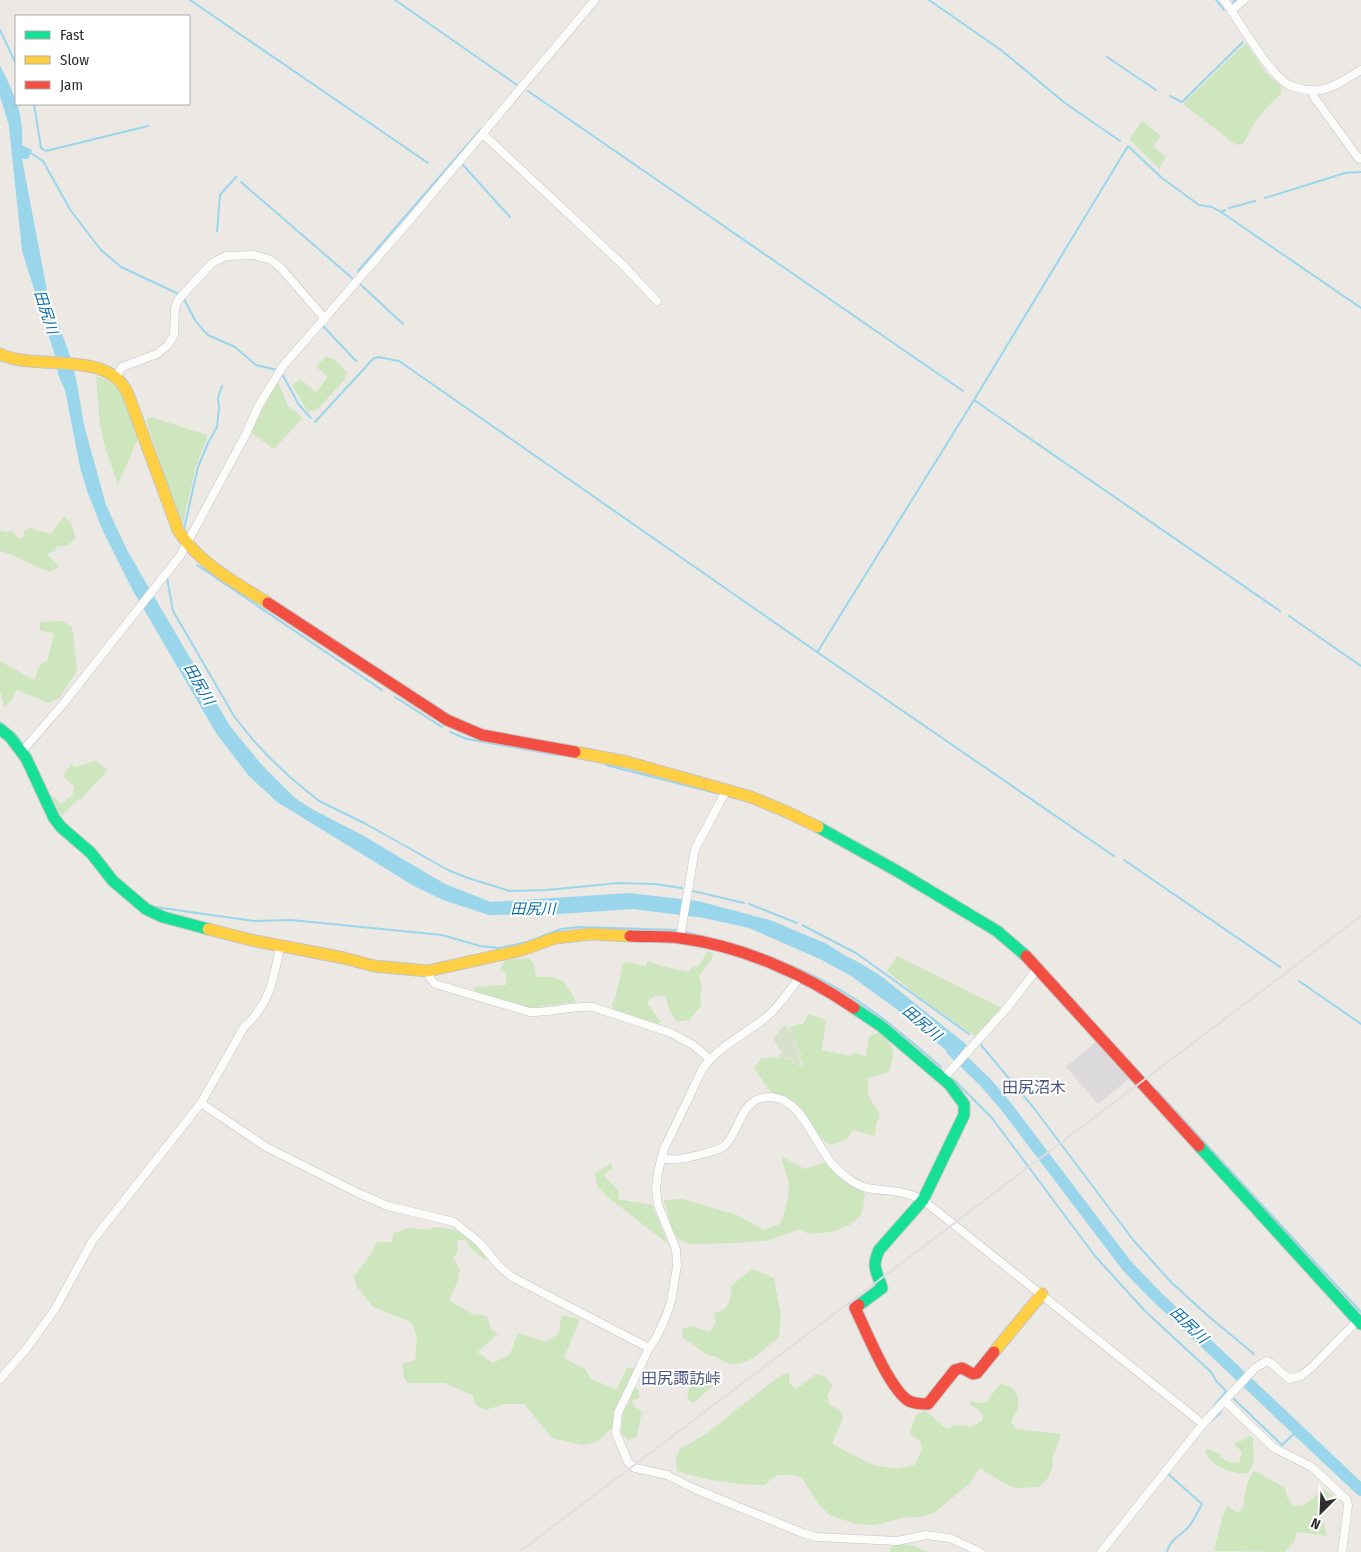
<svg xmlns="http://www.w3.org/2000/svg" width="1361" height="1552" viewBox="0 0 1361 1552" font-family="'Fira Sans Condensed','Noto Sans JP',sans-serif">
  <rect width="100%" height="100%" fill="#ece8e4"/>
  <path fill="#dcd9db" d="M1097 1041 1130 1078 1098 1104 1066 1067Z"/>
  <g fill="#cee6be">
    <path d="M1246 43 1266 73 1281 86V94C1263 109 1254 122 1244 143L1236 145 1184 105V102Z"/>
    <path d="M1142 121 1161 136 1153 146 1166 157 1159 169 1130 140 1132 135Z"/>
    <path d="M326 356 335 360 347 372 345 379 318 409 308 412 292 385 300 379 316 392 328 377 316 367Z"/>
    <path d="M96 376C127 386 129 408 139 436L118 485 105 447 100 425Z"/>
    <path d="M278 381 288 406 303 418 274 449 250 432Z"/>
    <path d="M150 417 208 435 196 466 183 523 179 519 146 420Z"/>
    <path d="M64 516 71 523 76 538 67 546H57L55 551 47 554 59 566 50 572C33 566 18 556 0 551V530L6 532 11 531 19 538 24 537V531L30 527 35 530 51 534Z"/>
    <path d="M61 621 72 626 77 671 59 698 49 703 17 690 11 701 4 707 0 691V661L34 680 40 665 48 660 54 633 40 631V622Z"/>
    <path d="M95 761 108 770 81 799 77 800 61 816 50 798 52 796 61 804 73 795 74 786 63 776 71 764 76 767Z"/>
    <path d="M708 951 713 953 712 959 699 976C704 988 699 994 701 1006L689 1020 677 1022 668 1007 666 996C658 995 651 996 647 1003L661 1022 658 1024 614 1010 612 1005 616 996 623 963 628 962 646 966 648 961 661 966 688 972 694 966 698 967Z"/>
    <path d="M897 956 1002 1008 975 1036 922 999 887 971Z"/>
    <path d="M529 958 534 965 536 977C562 976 564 979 576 1002L528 1008 475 992 473 987 506 985V973L500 970 505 960Z"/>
    <path d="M808 1014 826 1020 822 1050 850 1056 854 1053 866 1056 869 1036 881 1032C895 1047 895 1052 889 1072L868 1078V1095L880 1115 876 1125 875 1136 853 1130 847 1139 832 1145C815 1139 810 1117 797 1105 792 1100 785 1099 779 1097 767 1091 761 1078 754 1067L762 1058C768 1058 784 1057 789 1059 792 1060 797 1065 800 1067L803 1062 800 1059 801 1053 795 1046 797 1042 789 1027 804 1023Z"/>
    <path d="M782 1157 805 1169 825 1162C836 1176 849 1185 865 1193L862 1214 850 1225 831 1232 809 1234 799 1229 771 1240 738 1243 689 1244 674 1237 664 1200 682 1199 737 1215 764 1230 780 1224C785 1210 791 1196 788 1181 787 1172 782 1166 782 1157Z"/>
    <path d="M612 1163V1169L603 1175 619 1191 618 1199 652 1205 668 1244 610 1199 597 1186 595 1173Z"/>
    <path d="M435 1227C464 1229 469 1236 488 1257L485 1260 470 1248 466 1240H457L458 1251 453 1258 460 1269 458 1281 449 1300 474 1315 480 1314 488 1317 490 1328 498 1334 477 1352 493 1363 510 1354 518 1333 546 1342 558 1334 562 1315 580 1319 564 1358 586 1370 590 1378 616 1390 627 1368H635L615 1411 612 1428 597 1442 582 1445 552 1438 524 1404H505L485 1410 476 1405 472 1395 444 1383H408L404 1378 402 1364 415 1360 417 1337 411 1322 373 1307 357 1287 354 1276 367 1260 377 1242H392L393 1233 410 1228 428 1230Z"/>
    <path d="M752 1269 774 1278 781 1316 779 1337C761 1352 738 1377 716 1356H709L683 1338 682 1329 691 1326 709 1332C716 1326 717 1322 714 1313 731 1309 730 1301 732 1285Z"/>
    <path d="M697 1370 711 1377 714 1385 693 1403 687 1399 689 1389 688 1383Z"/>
    <path d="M789 1372V1383L796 1389 816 1374 824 1376 833 1385 827 1395 829 1404 840 1410 843 1418 832 1444 873 1465 896 1469 914 1465 922 1451 921 1442 910 1434 915 1416 924 1411C933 1415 938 1423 947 1429 955 1424 962 1425 971 1427L982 1421 983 1416 980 1411 969 1404 972 1401 978 1403 986 1402 1000 1384C1013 1385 1020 1393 1018 1407 1017 1412 1013 1417 1011 1422L1016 1429 1061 1434 1053 1457 1052 1468 1048 1478 1039 1487 1016 1488 1005 1484 980 1468 970 1483 934 1513 919 1517 900 1518 884 1523 873 1525 856 1524 829 1515 817 1502 802 1478 795 1475H778L771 1479 765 1485C735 1485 706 1480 677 1471L676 1459 679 1450 707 1433 778 1377Z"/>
    <path d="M633 1388 639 1389V1398L632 1401 635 1407 642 1411 637 1436 629 1440 621 1433 623 1412 629 1403Z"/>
    <path d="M1248 1436 1253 1437C1252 1454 1258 1457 1248 1473 1235 1476 1208 1465 1205 1451L1207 1449 1220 1454V1457L1227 1462 1239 1463 1242 1452 1234 1444 1237 1441H1242Z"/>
    <path d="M1254 1470 1285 1488 1287 1497 1294 1506H1303L1324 1489 1333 1497 1322 1516 1327 1536 1297 1532 1294 1542 1285 1552 1214 1551 1222 1518 1227 1506 1238 1513 1243 1507C1244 1493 1247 1483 1254 1470Z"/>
    <path d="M902 1544 911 1545 928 1552H889L892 1546Z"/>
  </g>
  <path fill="#d8e0cc" d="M784 1025 793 1034 796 1042 794 1045 800 1053 799 1059 801 1062 799 1066 789 1058H780L778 1056 782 1052 773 1039Z"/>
  <path fill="#99d6ec" d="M0 65C14 95 24 111 22 145L32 150 28 159H22L47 290 71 359 77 383 84 425 106 505 128 552 230 726 261 764 295 798 312 809 362 835 445 884 491 902 629 893 698 901 770 920 825 943 846 956 860 963 881 976 967 1045 955 1058 906 1016 851 976 822 960 749 928 704 918 633 909 560 914 489 915 443 900 414 886 277 802 249 776 216 733 132 589 103 531 87 491 80 467 65 390 58 375 56 359 22 251 9 126 0 96Z"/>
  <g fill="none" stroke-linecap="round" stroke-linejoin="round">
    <g stroke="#99d6ec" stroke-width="2">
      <path d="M190 0 428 163"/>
      <path d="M395 0 517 85"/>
      <path d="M929 0 1001 50 1065 103 1120 141"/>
      <path d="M1216 0 1224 10"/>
      <path d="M1233 2 1236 0"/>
      <path d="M0 30 16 64"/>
      <path d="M1107 57 1156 90"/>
      <path d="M528 91 963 391"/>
      <path d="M1170 96 1182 102 1243 42"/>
      <path d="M34 104 41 148 46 151 148 126"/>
      <path d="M29 152 43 161 71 211 101 250 121 267 181 295"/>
      <path d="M463 165 510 217"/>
      <path d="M241 182 352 278"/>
      <path d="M1265 198 1345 173 1361 172"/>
      <path d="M1229 208 1255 201"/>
      <path d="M1221 212 1361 308"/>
      <path d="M217 231 220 195 236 177"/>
      <path d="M358 271 481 129"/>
      <path d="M360 284 403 324"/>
      <path d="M184 299 195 320 203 330 208 335 235 347 256 365 277 370"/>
      <path d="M323 326 356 361"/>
      <path d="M281 372 299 405 311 418"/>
      <path d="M974 400 1280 611"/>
      <path d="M315 422 373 359 378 357 399 361 817 652 1114 856"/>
      <path d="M184 529 198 467 208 443 217 427 219 407 218 398 222 386"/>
      <path d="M197 565 382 690"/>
      <path d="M167 578 173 611 234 716 253 740 271 759 291 778 319 801 366 824 448 870 468 878 510 891 547 890 618 883 654 884 682 888"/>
      <path d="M1289 616 1361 666"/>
      <path d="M818 651 974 400 1128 146 1162 178 1199 205 1212 207 1221 212 1225 210"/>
      <path d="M395 697 442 727"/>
      <path d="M0 722 15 734 20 740"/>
      <path d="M450 732 467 739 557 755"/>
      <path d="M606 765 716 793"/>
      <path d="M1124 860 1280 967"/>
      <path d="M693 891 744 903"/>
      <path d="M749 904 797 923"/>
      <path d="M155 907 254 921 291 920 442 935 480 946 500 948 527 942 561 929 580 927 676 930"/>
      <path d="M802 925 856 953 969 1034"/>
      <path d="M685 932C749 946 809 968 864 1005 891 1023 916 1046 941 1067"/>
      <path d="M1299 981 1361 1024"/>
      <path d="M981 1045 1033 1107 1134 1241 1171 1282 1207 1315 1254 1354"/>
      <path d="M954 1080 992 1118 1095 1256 1145 1311 1211 1372 1217 1382 1226 1391 1214 1406 1216 1407"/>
      <path d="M1156 1090 1361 1312"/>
      <path d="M1234 1399 1282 1445 1298 1430"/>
      <path d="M1211 1421 1221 1412"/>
      <path d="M1167 1552C1170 1538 1183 1535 1190 1525 1195 1518 1198 1511 1202 1504L1167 1473"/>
    </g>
    <path stroke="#99d6ec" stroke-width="12" d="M952 1050 986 1083 1005 1105 1127 1266 1156 1296 1361 1490"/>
    <g stroke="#c5c4c5" stroke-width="9">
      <g id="street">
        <path d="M1224 0C1239 20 1269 75 1289 85 1298 89 1310 91 1320 90 1334 88 1349 77 1361 70"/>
        <path d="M1232 10 1244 0"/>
        <path d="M1312 90 1314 97 1359 159 1361 158"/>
        <path d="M483 134 622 264 657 301"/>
        <path d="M116 378 122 367 157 354 168 345 174 335 175 308 178 300 212 263 226 256 254 255 271 260 281 268 325 319"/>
        <path d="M24 749 63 704 180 556 246 434 259 405 283 366 404 227 595 0"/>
        <path d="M680 938 695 849 727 789"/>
        <path d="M428 971 430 978 435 984 530 1012C551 1013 572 1005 593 1007L671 1033 693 1045 710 1059"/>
        <path d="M800 977C789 991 778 1008 764 1019 743 1035 720 1046 703 1068L664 1149 658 1172 656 1189 658 1205 676 1249 677 1266 671 1302 665 1319 656 1338 649 1348 618 1413 616 1433 628 1462 635 1468 667 1475 695 1489 805 1534 817 1537 897 1541 926 1535 950 1538 980 1552"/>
        <path d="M943 1079 1006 1009 1038 968"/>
        <path d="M201 1103 266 1147 360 1194 388 1206 454 1222 480 1243 499 1266 512 1277 649 1348"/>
        <path d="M661 1158C674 1161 682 1159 695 1156 704 1153 716 1152 724 1146 741 1132 739 1096 771 1097 802 1098 815 1145 833 1165 841 1174 855 1185 867 1188 888 1192 902 1189 923 1200L1203 1424"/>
        <path d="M0 1379 27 1348 55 1309 93 1240 201 1103 244 1027C270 1004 274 978 280 946"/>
        <path d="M1225 1401 1274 1448 1312 1467 1347 1500 1348 1506 1342 1552"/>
        <path d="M1101 1552 1203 1424 1255 1368 1267 1361 1271 1363 1289 1379 1301 1376 1312 1367 1358 1320"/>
      </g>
    </g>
    <g stroke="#c5c4c5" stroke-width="13">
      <g id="fast">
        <path d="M0 729 10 737 26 758 54 818 61 827 91 853 113 881 146 909 163 917 208 929"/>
        <path d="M818 827 897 871 997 931 1026 956"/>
        <path d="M854 1008 881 1026 949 1084 964 1104V1115L923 1200 879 1250C871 1268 877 1271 882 1288L859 1305"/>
        <path d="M1199 1146 1361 1324"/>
      </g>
    </g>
    <g stroke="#c5c4c5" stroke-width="13">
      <g id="slow">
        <path d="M0 354C37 372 108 348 128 394L178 530C198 563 236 583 268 603"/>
        <path d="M575 752 627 762 751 797 787 812 818 827"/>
        <path d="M208 929 251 940 344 958 374 966 428 971 522 950 555 938 591 934 630 936"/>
        <path d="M994 1352 1042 1294"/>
      </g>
    </g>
    <g stroke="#c5c4c5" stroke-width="13">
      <g id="jam">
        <path d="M268 603 447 720 482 735 575 752"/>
        <path d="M630 936C647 937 664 936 680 938 741 946 803 973 854 1008"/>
        <path d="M1026 956 1199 1146"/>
        <path d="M859 1305 855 1308C866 1330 889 1389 909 1401 915 1404 921 1404 928 1404L955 1370 962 1368 973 1374 977 1373 994 1352"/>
      </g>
    </g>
    <use href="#street" stroke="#fcfcfb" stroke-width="8"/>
    <use href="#fast" stroke="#16e098" stroke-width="11"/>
    <use href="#slow" stroke="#ffcf43" stroke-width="11"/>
    <use href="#jam" stroke="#f24e42" stroke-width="11"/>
    <path stroke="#dfdfe1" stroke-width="2" d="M519 1552 1361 916"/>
  </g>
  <g text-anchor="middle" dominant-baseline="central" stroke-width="4" stroke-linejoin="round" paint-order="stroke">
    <g font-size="15" font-style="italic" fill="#0d6fa3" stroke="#fff">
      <text transform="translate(46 312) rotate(72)">田尻川</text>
      <text transform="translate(199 684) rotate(60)">田尻川</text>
      <text x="533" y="909">田尻川</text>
      <text transform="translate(922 1023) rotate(40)">田尻川</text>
      <text transform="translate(1189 1325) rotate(44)">田尻川</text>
    </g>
    <g font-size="16" fill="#4d5680" stroke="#fff">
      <text x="1034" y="1087">田尻沼木</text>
      <text x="681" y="1378">田尻諏訪峠</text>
    </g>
  </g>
  <rect x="15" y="15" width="175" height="90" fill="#ffffff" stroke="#ababab"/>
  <rect x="25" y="31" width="25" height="8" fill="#16e098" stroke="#ababab"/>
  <text x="60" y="40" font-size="15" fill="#2e2e2e">Fast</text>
  <rect x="25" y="56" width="25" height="8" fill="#ffcf43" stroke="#ababab"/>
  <text x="60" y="65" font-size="15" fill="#2e2e2e">Slow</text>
  <rect x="25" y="81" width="25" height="8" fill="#f24e42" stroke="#ababab"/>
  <text x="60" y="90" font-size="15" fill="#2e2e2e">Jam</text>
  <g transform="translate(1321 1512) rotate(204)" stroke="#ffffff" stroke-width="4" paint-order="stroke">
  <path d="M0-4L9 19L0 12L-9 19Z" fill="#2e2e2e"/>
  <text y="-8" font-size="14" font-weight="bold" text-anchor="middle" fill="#2e2e2e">N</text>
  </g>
</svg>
